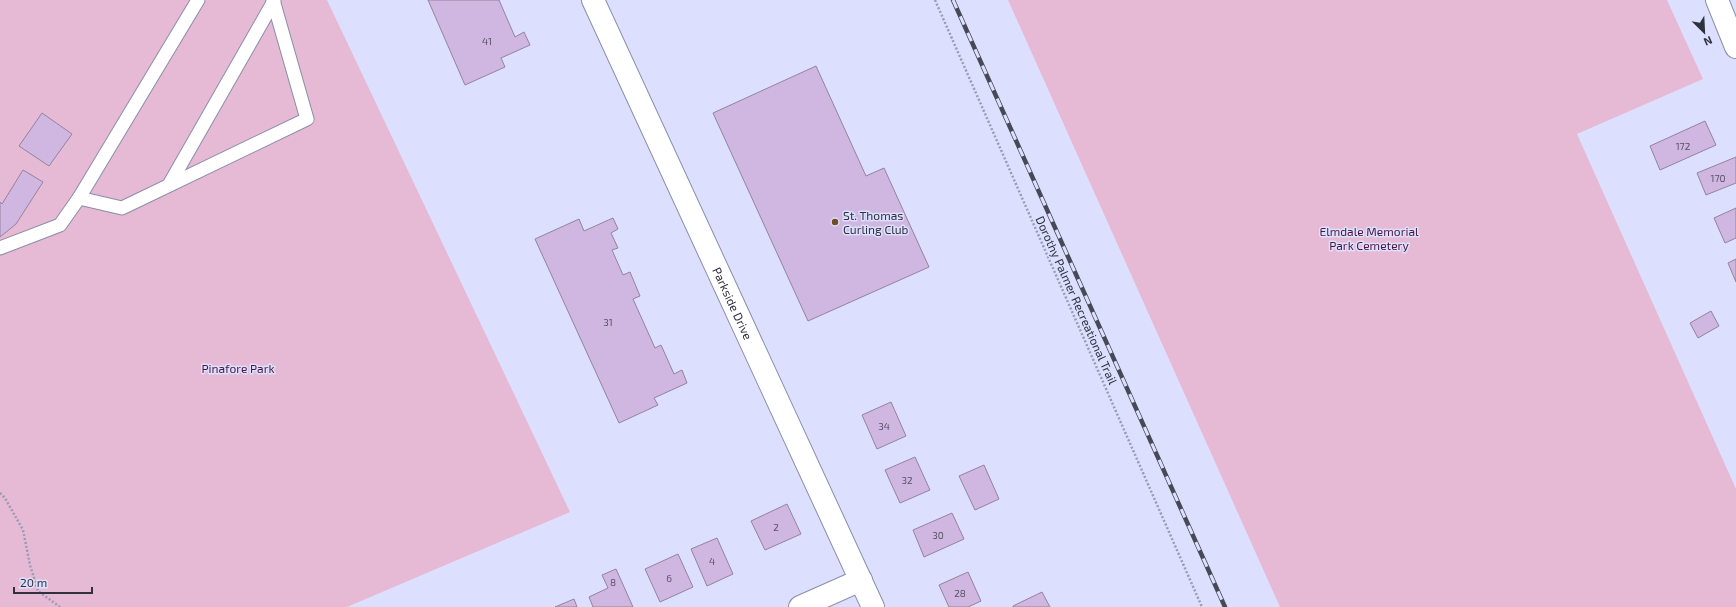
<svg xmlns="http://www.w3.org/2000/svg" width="1736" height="607" viewBox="0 0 1736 607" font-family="'Exo 2',sans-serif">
  <rect width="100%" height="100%" fill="#dce0fe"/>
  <g fill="#e6bad4">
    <path d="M0 0H327L570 512 347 607H0Z"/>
    <path d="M1008 0H1667L1703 79 1577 134 1736 489V607H1280Z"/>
  </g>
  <g fill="#d0b7e1" stroke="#92839d">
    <path d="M428 0H499L515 37 524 32 530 45 501 58 505 67 465 85Z"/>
    <path d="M816 66 866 176 884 168 929 267 808 321 713 113Z"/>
    <path d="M42 113 72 134 49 166 19 146Z"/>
    <path d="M1705 121 1716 145 1660 170 1650 146Z"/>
    <path d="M1736 157V183L1706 195 1697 173Z"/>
    <path d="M23 170 43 182 16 224 0 237V202L2 204Z"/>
    <path d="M1736 208V238L1725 243 1714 218Z"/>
    <path d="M613 218 618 229 611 233 618 248 612 250 623 275 630 272 640 296 633 299 655 348 661 345 674 374 682 370 687 383 654 398 658 405 619 423 535 239 579 219 584 231Z"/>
    <path d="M1736 259V282L1728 263Z"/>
    <path d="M1711 311 1719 326 1698 338 1690 323Z"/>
    <path d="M891 402 906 436 877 449 862 415Z"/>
    <path d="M915 457 930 490 900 503 885 470Z"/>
    <path d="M984 465 999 499 975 510 959 476Z"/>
    <path d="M787 504 801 534 765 550 751 521Z"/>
    <path d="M952 513 964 539 924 557 913 530Z"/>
    <path d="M717 538 733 574 707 586 691 549Z"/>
    <path d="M678 554 693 587 660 602 645 569Z"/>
    <path d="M616 569 633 607H593L589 597 608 588 602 575Z"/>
    <path d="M968 572 981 601 968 607H949L939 585Z"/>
    <path d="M1042 592 1050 607H1013V606Z"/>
    <path d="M574 599 577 607H555Z"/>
  </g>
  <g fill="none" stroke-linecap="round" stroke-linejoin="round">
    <g stroke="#8a8da8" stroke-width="15">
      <g id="service">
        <path d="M198 0 79 198 122 208 307 119 273 0"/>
        <path d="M169 185 274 1"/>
        <path d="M0 248 60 225 79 198"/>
      </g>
    </g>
    <g stroke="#8a8da8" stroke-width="24">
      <g id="minor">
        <path id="s1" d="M593 0 873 607"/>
        <path d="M800 607 861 580"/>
      </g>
    </g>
    <g stroke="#8a8da8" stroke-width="24">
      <path id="tertiary" d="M1717 0 1736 47"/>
    </g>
    <g stroke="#989bb2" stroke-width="2.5" stroke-dasharray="2 2" stroke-linecap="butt">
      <path d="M935 0 1202 607"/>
      <path d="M0 493 5 498 23 530 30 565 38 591 60 607"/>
    </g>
    <use href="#service" stroke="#fff" stroke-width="13"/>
    <use href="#minor" stroke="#fff" stroke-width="22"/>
    <use href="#tertiary" stroke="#fff" stroke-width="22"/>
    <g stroke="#474956" stroke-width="4.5">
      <path id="rail" d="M953 0 1225 607"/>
    </g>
    <use href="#rail" stroke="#dce0fe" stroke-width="3" stroke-dasharray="9" stroke-linecap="butt"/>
  </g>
  <circle fill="#6f5026" stroke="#dce0fe" stroke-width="1.5" cx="835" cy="222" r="4"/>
  <g text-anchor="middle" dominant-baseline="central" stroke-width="3" stroke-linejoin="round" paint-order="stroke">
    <g font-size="10" fill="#585265">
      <text x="487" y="41">41</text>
      <text x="1683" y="146">172</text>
      <text x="1718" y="178">170</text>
      <text x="608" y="322">31</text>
      <text x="884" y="426">34</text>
      <text x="907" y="480">32</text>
      <text x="776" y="527">2</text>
      <text x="938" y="535">30</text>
      <text x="712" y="561">4</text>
      <text x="669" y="578">6</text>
      <text x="613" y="582">8</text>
      <text x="960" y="593">28</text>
    </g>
    <g font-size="12" fill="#30313c" stroke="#dce0fe" text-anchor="start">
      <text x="843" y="215">St. Thomas<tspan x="843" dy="14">Curling Club</tspan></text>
    </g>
    <g font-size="12" fill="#4c173c" stroke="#dce0fe">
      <text x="1369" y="231">Elmdale Memorial<tspan x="1369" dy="14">Park Cemetery</tspan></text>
      <text x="238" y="368">Pinafore Park</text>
    </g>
    <g font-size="12" fill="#30313c" stroke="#dce0fe">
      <text transform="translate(1077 300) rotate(66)">Dorothy Palmer Recreational Trail</text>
      <text stroke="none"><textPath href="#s1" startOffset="334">Parkside Drive</textPath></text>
    </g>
  </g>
  <g transform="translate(1704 32) rotate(156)" stroke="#dce0fe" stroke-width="3" paint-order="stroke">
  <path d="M0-3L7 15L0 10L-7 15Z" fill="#30313c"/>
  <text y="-6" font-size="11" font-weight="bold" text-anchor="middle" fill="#30313c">N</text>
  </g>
  <path d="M14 587v6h78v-6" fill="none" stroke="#30313c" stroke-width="2"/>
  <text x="20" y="587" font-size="12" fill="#30313c" stroke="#dce0fe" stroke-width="3" paint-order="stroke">20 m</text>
</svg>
